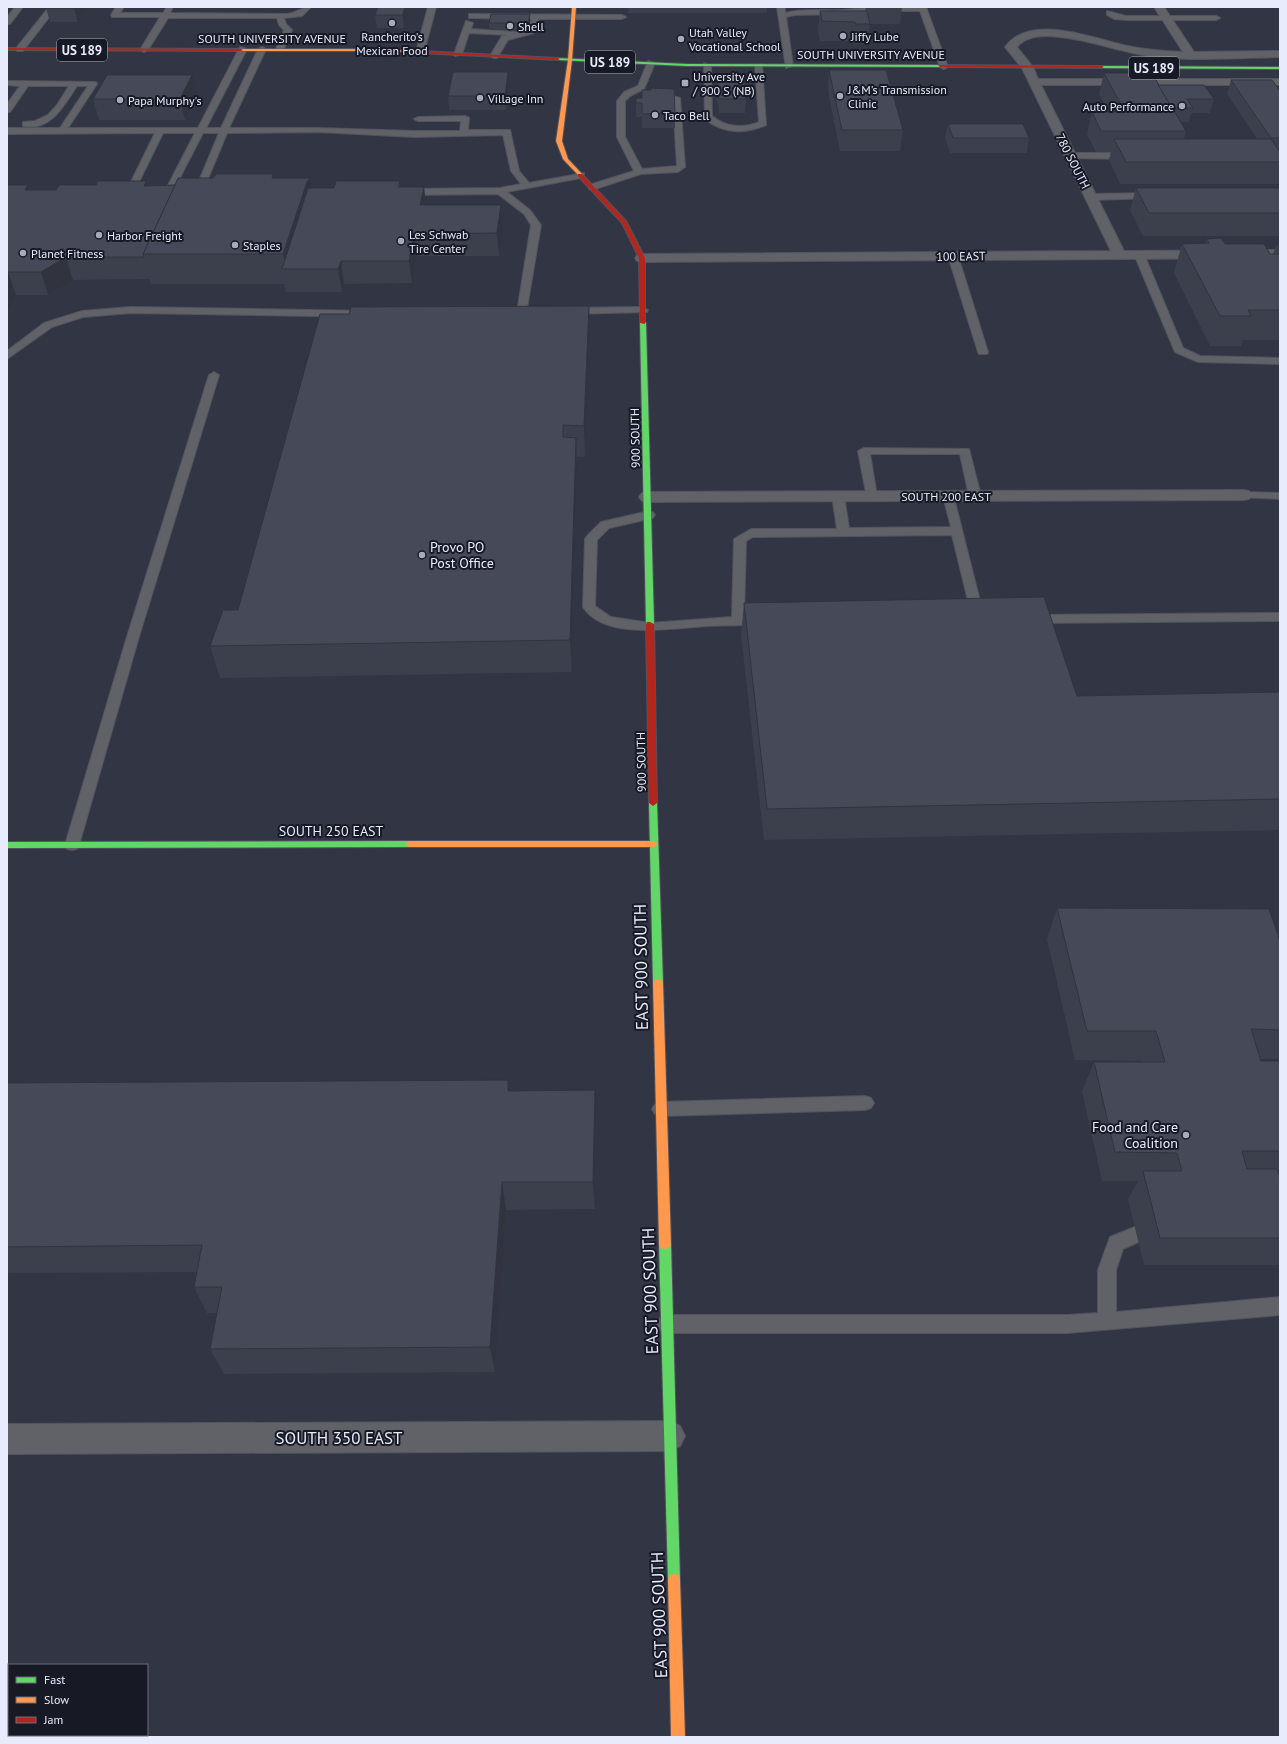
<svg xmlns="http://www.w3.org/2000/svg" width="1287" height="1744" viewBox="0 0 1287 1744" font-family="'PT Sans',sans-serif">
  <rect width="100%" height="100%" fill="#323543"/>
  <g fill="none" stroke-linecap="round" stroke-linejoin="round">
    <g stroke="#51535f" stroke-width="2">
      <g id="lane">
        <path d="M15 7H23L10 24H7V17Z"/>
        <path d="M49 7H57L23 51H17V47Z"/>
        <path d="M116 7H124L120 13H163L167 7H173L170 13 284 14C297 14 300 7 311 7L302 16 284 18 286 24 292 30 283 51 276 49 284 30 279 25 277 18H168L148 50 144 52 140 50 160 17H112L111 15Z"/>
        <path d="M428 7H436L424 52 420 54 416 52Z"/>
        <path d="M777 7H785V13C803 8 823 11 841 10 869 8 898 3 926 7L948 67 944 69 940 67 920 11H862L842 14 794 15 786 17 793 66 786 68Z"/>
        <path d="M1107 11 1126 16H1216L1220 18 1216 20H1126L1114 19 1107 15Z"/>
        <path d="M469 14 622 15 626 17 622 19H539L534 33 508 40 497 58H494L490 56 502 36 508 35 469 33 462 54 455 56 454 54 466 21 473 23 471 29 518 32 528 30 531 19 472 18H469Z"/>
        <path d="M240 47 247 49 206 128H221L258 49 262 47 266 49 229 128H318L415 131H460L461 121H418L414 119 418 117 465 116 469 118 468 130H510L519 171 529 183 584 173V177L581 178 507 192 530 210 541 225 526 314H518L517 312 531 225 524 214 498 194 405 195 401 192 405 189 500 188 521 184 511 171 503 135 415 137 318 132 227 133 202 193 198 196 194 193 219 133H203L172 193 168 196 164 193 195 133H163L133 194 129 197 125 194 155 133 7 134V128H60L88 86H77C64 105 51 132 23 126V122L35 121 48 115 57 105 69 86H28L10 112H7V104L20 86 7 85V81L96 82 97 84 68 128H198Z"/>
        <path d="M648 61 655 63 644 89 630 96 625 101V137L642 169 677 166 673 101 651 93 655 91 680 98 685 167 678 172 641 174 595 189H589V185L634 171 617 137V101L624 92 638 86Z"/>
        <path d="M704 63 711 65 712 116C726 127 743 129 759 122L755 66 762 64 766 125C745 134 723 134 705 119Z"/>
        <path d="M1070 153H1129L1133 156 1129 159 1067 158 1066 156Z"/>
        <path d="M1153 193 1156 194V198L1091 200 1087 197 1091 194Z"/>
        <path d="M1139 251 1144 254 1183 348 1200 356 1280 358V364L1198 362 1175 352 1134 254Z"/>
        <path d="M953 253 958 256 988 352 987 354H979L978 352 948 256Z"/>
        <path d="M131 307 368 311 373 314 368 317 131 313 83 317 52 327 7 359V351L44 323 82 311Z"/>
        <path d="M643 307 648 310 647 312 568 314 563 311 568 308Z"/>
        <path d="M214 372 219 375 138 640 79 845 77 849 72 850 67 849 65 845 126 640 209 375Z"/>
        <path d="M864 448 969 449 981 496 975 499 969 496 960 454H870L877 496 875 498H867L858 451Z"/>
        <path d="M1243 492 1280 493V499L1239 497 1237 495Z"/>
        <path d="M838 493 844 496 849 528 951 527 943 496 945 494H953L984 617 982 620H974L972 617 952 535 753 537 746 541 744 617 767 618 768 621 767 624 762 625C744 625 725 625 707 626 673 628 605 641 583 607L585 539 587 536 601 522 649 511 653 512 655 515 653 518 609 528 597 540 595 606 611 617 650 623 732 617 734 539 751 529H837L832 496Z"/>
        <path d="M1280 613V621L1032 623 1028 622 1026 619 1028 616 1032 615Z"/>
        <path d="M865 1096 871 1098 874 1103 871 1108 865 1110 661 1116 655 1114 652 1109 655 1104 661 1102Z"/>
        <path d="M1137 1226 1143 1228 1146 1234 1143 1240 1123 1249 1116 1270V1312L1280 1297V1315L1067 1333H667L660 1330 657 1324 660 1318 667 1315H1067L1098 1313V1270L1110 1237Z"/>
      </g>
    </g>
    <g stroke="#51535f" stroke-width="2">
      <g id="street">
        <path d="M1154 7H1164L1194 52 1280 51V57C1238 58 1196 61 1155 57 1122 53 1092 40 1059 37 1044 35 1027 35 1017 47L1033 67 1038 79H1280V85H1041L1124 251 1280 250V258L642 262 637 261 635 258 637 255 642 254 1111 251 1022 68 1005 47C1030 12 1094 39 1128 46 1146 50 1164 51 1183 52Z"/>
        <path d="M1243 490 1249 491 1252 495 1249 499 1243 500 648 502 642 501 639 497 642 493 648 492Z"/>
        <path d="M670 1421 680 1426 685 1436 680 1446 670 1451 7 1454V1424Z"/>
      </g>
    </g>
    <g stroke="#51535f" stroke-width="2">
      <g id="fast">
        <path d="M556 58 687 64 940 65 942 66 940 67 687 66 558 60Z"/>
        <path d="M1100 66 1280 67V69L1102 68Z"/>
        <path d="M643 321 646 323 654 624 650 626 646 624 640 323Z"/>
        <path d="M653 800 657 803 663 983 661 986 658 987 655 986 653 983 649 803Z"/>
        <path d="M409 841 413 844 409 847 7 848V842Z"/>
        <path d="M665 1239 669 1240 671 1244 680 1580 679 1585 674 1586 669 1585 668 1580 659 1244 661 1240Z"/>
      </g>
    </g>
    <g stroke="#51535f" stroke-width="2">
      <g id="slow">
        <path d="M572 7H576L572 60 562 141 568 159 583 175 580 177 563 159 556 141 568 60Z"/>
        <path d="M239 49H378L420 51 422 52 420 53 378 51H241Z"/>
        <path d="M409 841H654L658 844 654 847H409L405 844Z"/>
        <path d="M658 979 661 980 663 983 671 1244 669 1248 665 1249 661 1248 659 1244 653 983 655 980Z"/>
        <path d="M674 1574 679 1575 680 1580 685 1737H671L668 1580 669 1575Z"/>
      </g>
    </g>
    <g stroke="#51535f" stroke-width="2">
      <g id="jam">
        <path d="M7 48 241 49 243 50 241 51 7 50Z"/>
        <path d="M420 51 558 58 560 59 558 60 418 53Z"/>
        <path d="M938 65 1102 66 1104 67 1102 68 940 67Z"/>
        <path d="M578 174H582L626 221 645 258V324L640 323 639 258 622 223 578 176Z"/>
        <path d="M647 622H650L654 624 657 803 653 806 649 803 646 624Z"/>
      </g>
    </g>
    <use href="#lane" fill="#616268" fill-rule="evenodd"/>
    <use href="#street" fill="#616268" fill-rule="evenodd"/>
    <use href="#fast" fill="#63d668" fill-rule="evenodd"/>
    <use href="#slow" fill="#ff974d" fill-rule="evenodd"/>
    <use href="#jam" fill="#b3261e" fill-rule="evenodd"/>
  </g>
  <g fill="#3c404c">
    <path d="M88 7 78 22H50L46 8Z"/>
    <path d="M378 7H406L407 19 404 28H377L375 15Z"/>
    <rect x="628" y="7" width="139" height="6"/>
    <path d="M866 7H902L900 24H870L868 44H853V41H820L818 31 820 11H865Z"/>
    <path d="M530 21 529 30H489V23Z"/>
    <path d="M829 70 903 130 900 151H840L828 91Z"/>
    <path d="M508 72 509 86 506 110H449L448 96Z"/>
    <path d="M1104 73 1158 85 1214 99 1210 113H1191L1189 122H1181L1186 131 1184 139H1257L1227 94 1231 80 1280 91V184H1120L1109 160 1111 152H1096L1087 134 1092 112H1109L1099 94Z"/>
    <path d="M718 82 746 99 745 113H719L717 96Z"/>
    <path d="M197 96 185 120H99L93 99Z"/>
    <path d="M636 98H642L675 113V128H642V117H636Z"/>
    <path d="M948 124 1029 138 1027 153H950L945 138Z"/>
    <path d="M274 178H310L312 188H334L400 181V187H424L426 205H501L503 227 499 256H417L412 283 344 284 342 292H286L284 284H151L150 279 73 280 48 295H16L7 312V185H28L30 190H56L146 181 148 186 175 185Z"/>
    <path d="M1136 188H1280V236H1143L1130 210Z"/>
    <path d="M1206 239 1270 254H1273L1277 244H1280V340H1243L1241 346H1210L1174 273 1182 244 1205 243Z"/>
    <path d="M590 336 585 457H577V469L572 672 220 678 210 646 238 610Z"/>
    <path d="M744 603 1077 696 1280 692V830L764 840 741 634Z"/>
    <path d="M1057 908 1280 941V1059H1261V1061H1280V1264L1279 1265H1144L1128 1199 1138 1181H1102L1082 1091 1094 1062H1142V1061L1075 1060 1047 939Z"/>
    <path d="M7 1083 510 1091 596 1119 595 1209 506 1210 495 1372 224 1374 210 1349 217 1313H207L194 1287 197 1272 7 1273Z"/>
  </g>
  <g fill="#31343e">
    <path d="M75 7H88L78 22 74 8Z"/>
    <path d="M402 7H406L407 10V19L404 28Z"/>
    <path d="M530 14V21L529 30 528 23Z"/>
    <path d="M508 72 509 86 506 110 505 96Z"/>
    <path d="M192 75 197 96 185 120 180 99Z"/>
    <path d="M310 178 315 207 286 269 283 254 307 182Z"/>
    <path d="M146 181 152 203 144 186Z"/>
    <path d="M28 185 35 207 25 190Z"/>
    <path d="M424 187 426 209 420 205Z"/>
    <path d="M501 205 503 227 499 256 497 233Z"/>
    <path d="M414 234 417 256 412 283 409 261Z"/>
    <path d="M66 257 73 280 48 295 41 272Z"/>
    <path d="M341 261 344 284 342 292 338 269Z"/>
    <path d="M8 272 16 295 7 312V274Z"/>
    <path d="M589 306 590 336 585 457 584 426Z"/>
    <path d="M576 438 577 469 572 672 570 640Z"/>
    <path d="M508 1080 512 1109 508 1091Z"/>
    <path d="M595 1090 596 1119 595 1209 593 1182Z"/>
    <path d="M502 1182 506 1210 495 1372 490 1347Z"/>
  </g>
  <g fill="#464a58" stroke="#31343e">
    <path d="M47 7H75L74 8H46Z"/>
    <path d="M378 7H405L403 15H375Z"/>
    <path d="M820 11H867L870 24H855V22L822 21Z"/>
    <path d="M491 14H530L528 23H489Z"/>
    <path d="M829 70H886L903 130H842Z"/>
    <path d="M453 72H508L505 96H448Z"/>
    <path d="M1104 73H1152L1186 131H1101L1092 112H1125Z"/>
    <path d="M107 75H192L180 99H93Z"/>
    <path d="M1231 80H1272L1280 91V138H1271Z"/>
    <path d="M718 82H744L746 99H719Z"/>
    <path d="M1158 85H1204L1214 99H1187L1193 108H1172Z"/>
    <path d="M651 88 674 89 675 113 642 114V103H636V98H642V90H651Z"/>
    <path d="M948 124H1023L1029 138H953Z"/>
    <path d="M1114 139H1271L1280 152V162H1126Z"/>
    <path d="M216 174H273L272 178H310L307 182 283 254H143L178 178H213Z"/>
    <path d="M98 181H146L144 186 175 185 143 254 144 257H66L41 272H8L7 274V185H28L25 190H56L59 185H96Z"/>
    <path d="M336 181H400L398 187H424L420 205H501L497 233 414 234 409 261H341L338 269H282L308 188H334Z"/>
    <path d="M1136 188H1280V213H1149Z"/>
    <path d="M1221 238 1225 244H1264L1270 254H1280V310H1248L1251 316H1220L1182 244 1209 243 1206 239Z"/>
    <path d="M1277 244H1280V249Z"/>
    <path d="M589 306 584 426 563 425V437L576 438 570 640 210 646 223 610H238L320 314H349L351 307Z"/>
    <path d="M1044 597 1077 696 1280 692V799L767 809 744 603Z"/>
    <path d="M1057 908 1269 909 1280 941V1030L1251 1029 1261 1061H1280V1151H1242L1247 1169H1277L1280 1179V1238H1160L1143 1171H1182L1177 1153 1115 1152 1094 1062H1165L1156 1031H1087Z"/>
    <path d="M508 1080V1091L595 1090 593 1182H502L490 1347 210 1349 222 1287H194L202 1245 7 1247V1083Z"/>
  </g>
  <g fill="#a8abbb" stroke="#171925" stroke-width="1.5">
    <circle cx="392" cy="23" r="4"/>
    <circle cx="510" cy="26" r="4"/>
    <circle cx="843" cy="36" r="4"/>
    <circle cx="681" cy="39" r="4"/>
    <rect x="681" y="79" width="8" height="8" rx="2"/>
    <circle cx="840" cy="96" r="4"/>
    <circle cx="480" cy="98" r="4"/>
    <circle cx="120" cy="100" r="4"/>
    <circle cx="1182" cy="106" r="4"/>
    <circle cx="655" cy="115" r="4"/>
    <circle cx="99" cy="235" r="4"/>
    <circle cx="401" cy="241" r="4"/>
    <circle cx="235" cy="245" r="4"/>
    <circle cx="23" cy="253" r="4"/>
    <circle cx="422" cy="555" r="4"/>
    <circle cx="1186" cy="1135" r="4"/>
  </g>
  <g text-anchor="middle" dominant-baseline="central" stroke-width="4" stroke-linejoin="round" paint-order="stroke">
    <g font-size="12" fill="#e7ebfc" stroke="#171925" text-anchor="start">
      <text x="518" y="26">Shell</text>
      <text x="689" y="32">Utah Valley<tspan x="689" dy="14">Vocational School</tspan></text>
      <text x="392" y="36" text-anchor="middle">Rancherito's<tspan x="392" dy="14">Mexican Food</tspan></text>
      <text x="851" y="36">Jiffy Lube</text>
      <text x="693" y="76">University Ave<tspan x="693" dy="14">/ 900 S (NB)</tspan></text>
      <text x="848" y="89">J&amp;M's Transmission<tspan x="848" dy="14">Clinic</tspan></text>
      <text x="488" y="98">Village Inn</text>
      <text x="128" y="100">Papa Murphy's</text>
      <text x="1174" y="106" text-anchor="end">Auto Performance</text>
      <text x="663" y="115">Taco Bell</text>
      <text x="409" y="234">Les Schwab<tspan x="409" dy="14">Tire Center</tspan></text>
      <text x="107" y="235">Harbor Freight</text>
      <text x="243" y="245">Staples</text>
      <text x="31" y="253">Planet Fitness</text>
    </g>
    <g font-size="12" fill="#e7ebfc" stroke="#171925">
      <text x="272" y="38">SOUTH UNIVERSITY AVENUE</text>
      <text x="871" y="54">SOUTH UNIVERSITY AVENUE</text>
      <text transform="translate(1073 161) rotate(63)">780 SOUTH</text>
      <text transform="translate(961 256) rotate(-1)">100 EAST</text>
      <text transform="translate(635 438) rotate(-91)">900 SOUTH</text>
      <text x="946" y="496">SOUTH 200 EAST</text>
      <text transform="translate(641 762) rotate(-91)">900 SOUTH</text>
    </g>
    <g fill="#171925" stroke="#a9acbc" stroke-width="1">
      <rect x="57" y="39" width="50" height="22" rx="3"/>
      <rect x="585" y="51" width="50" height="22" rx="3"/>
      <rect x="1129" y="57" width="50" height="22" rx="3"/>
    </g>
    <g font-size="13" font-weight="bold" fill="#e7ebfc">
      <text x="82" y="50">US 189</text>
      <text x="610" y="62">US 189</text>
      <text x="1154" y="68">US 189</text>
    </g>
    <g font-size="14" fill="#e7ebfc" stroke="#171925" text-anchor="start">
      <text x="430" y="547">Provo PO<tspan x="430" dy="16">Post Office</tspan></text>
      <text x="1178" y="1127" text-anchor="end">Food and Care<tspan x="1178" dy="16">Coalition</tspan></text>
    </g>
    <g font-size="14" fill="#e7ebfc" stroke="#171925">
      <text x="331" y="831">SOUTH 250 EAST</text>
    </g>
    <g font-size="17" fill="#e7ebfc" stroke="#171925">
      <text transform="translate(641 967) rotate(-91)">EAST 900 SOUTH</text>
      <text transform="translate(650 1291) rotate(-92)">EAST 900 SOUTH</text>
      <text x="339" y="1438">SOUTH 350 EAST</text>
      <text transform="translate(659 1615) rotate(-92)">EAST 900 SOUTH</text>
    </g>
  </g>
  <rect width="1287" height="1744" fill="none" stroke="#e7ebfc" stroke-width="16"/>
  <rect x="8" y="1664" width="140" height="72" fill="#171925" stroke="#6a6d7b"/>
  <rect x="16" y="1677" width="20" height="6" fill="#63d668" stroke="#6a6d7b"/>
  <text x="44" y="1684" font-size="12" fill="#e7ebfc">Fast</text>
  <rect x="16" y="1697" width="20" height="6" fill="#ff974d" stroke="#6a6d7b"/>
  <text x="44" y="1704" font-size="12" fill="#e7ebfc">Slow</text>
  <rect x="16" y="1717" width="20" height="6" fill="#b3261e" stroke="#6a6d7b"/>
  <text x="44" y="1724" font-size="12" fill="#e7ebfc">Jam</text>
</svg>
